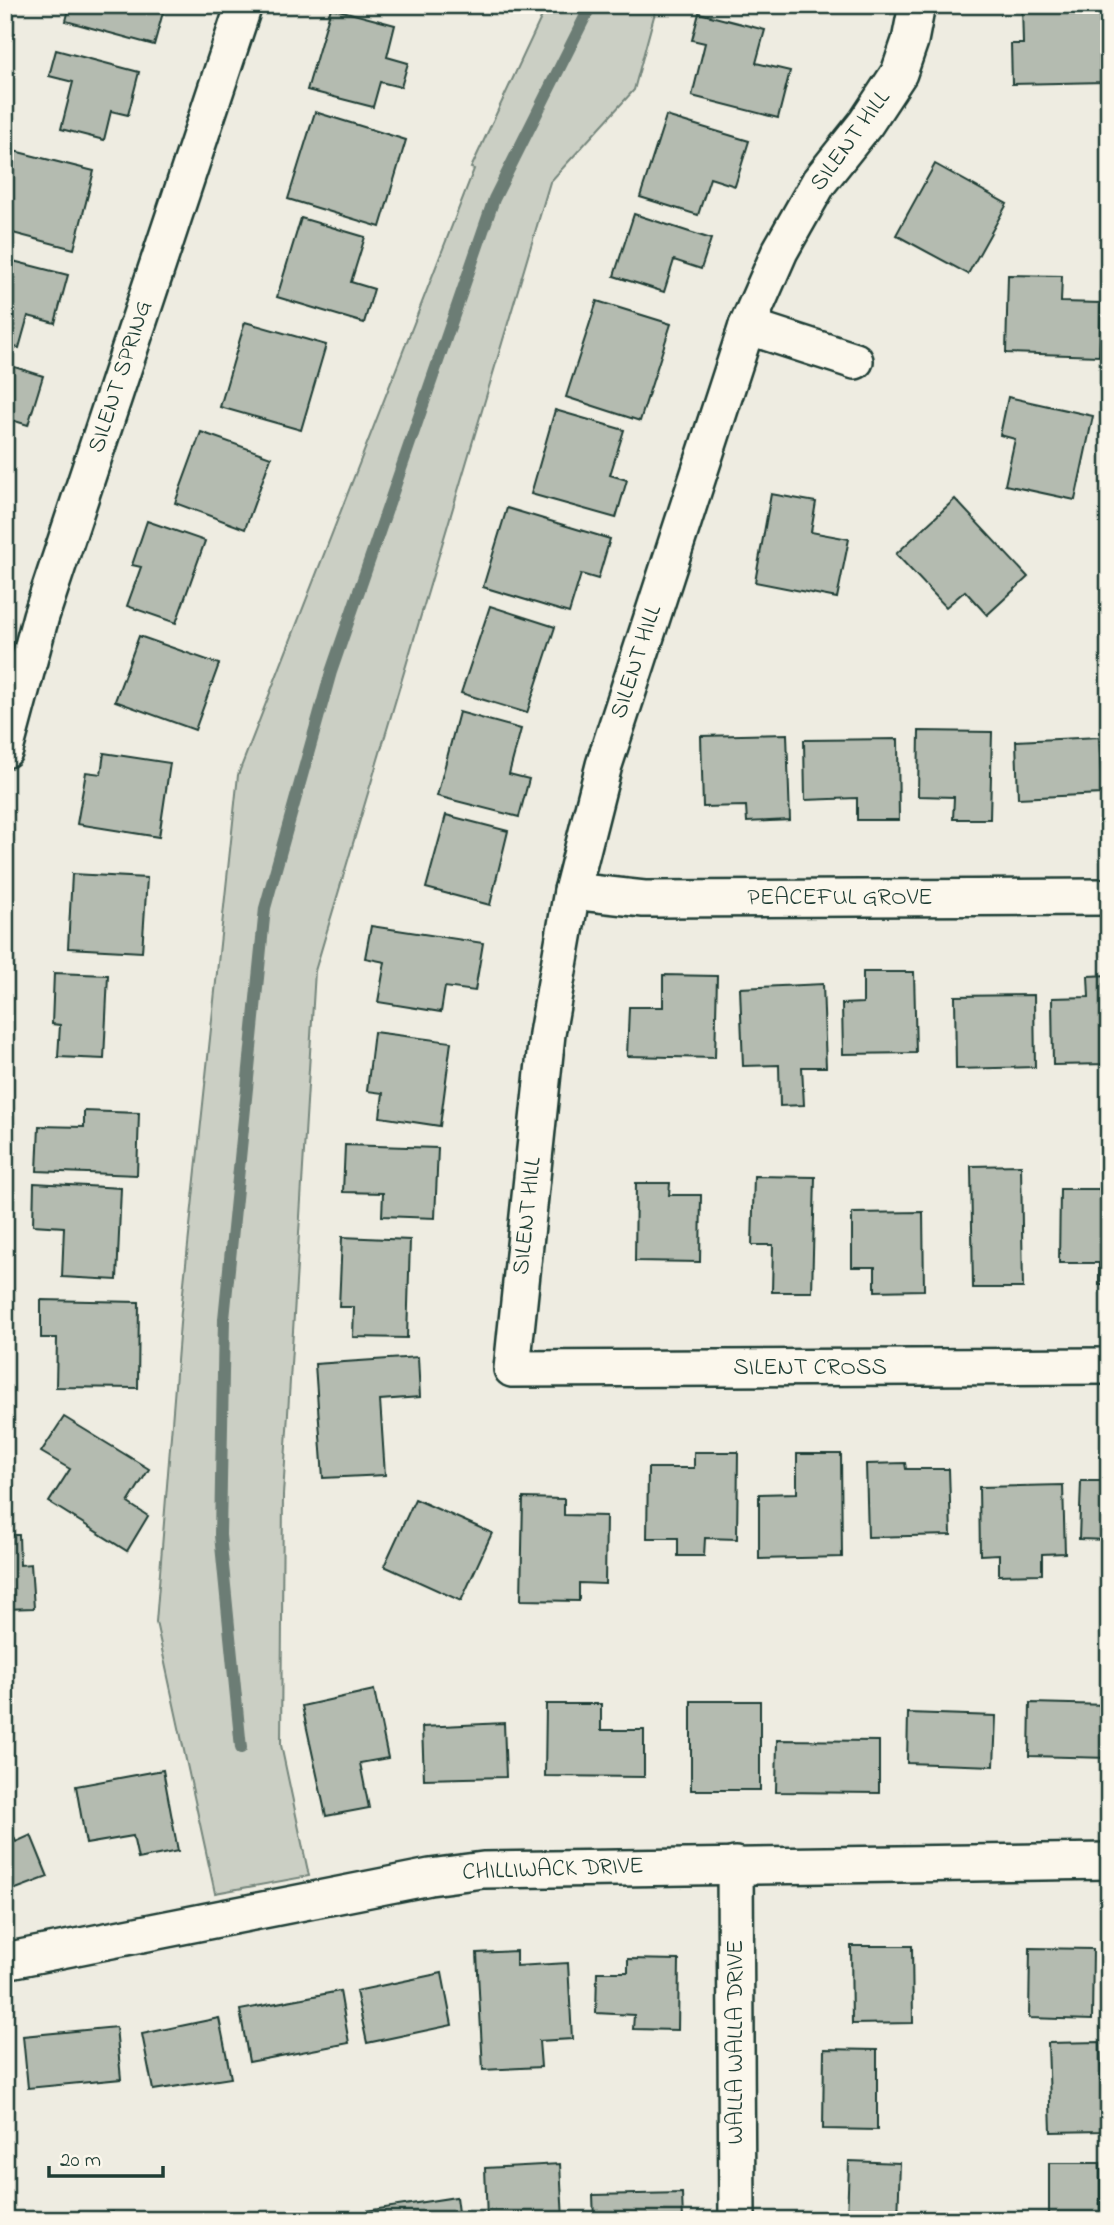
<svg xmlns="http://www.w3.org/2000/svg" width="1114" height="2225" viewBox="0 0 1114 2225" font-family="'Indie Flower',sans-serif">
  <rect width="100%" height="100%" fill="#eeece1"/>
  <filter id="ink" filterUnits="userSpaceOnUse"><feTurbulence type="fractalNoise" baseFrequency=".0143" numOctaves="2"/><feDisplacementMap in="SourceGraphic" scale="14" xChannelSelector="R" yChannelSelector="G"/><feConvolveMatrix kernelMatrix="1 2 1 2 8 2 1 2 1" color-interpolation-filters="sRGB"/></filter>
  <g filter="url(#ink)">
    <path fill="#cbcfc4" stroke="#75867c" stroke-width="2" d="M547 5H657L634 90 550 182 315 971 283 1495 281 1745 309 1876 215 1893 156 1622 181 1311 238 775 474 169 471 168Z"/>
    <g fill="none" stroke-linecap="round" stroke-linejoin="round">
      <path stroke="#6c7d74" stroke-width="12" d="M241 1748 220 1535 224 1319 265 908 331 672 494 199 591 5"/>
    </g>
    <g fill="#b4bbb0" stroke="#1f3d34" stroke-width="2">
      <path d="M70 5H165L154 45 66 21Z"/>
      <path d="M1022 5H1109V63H1105V82L1012 84 1011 44H1023Z"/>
      <path d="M331 8 395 25 387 57 408 63 401 87 380 82 373 107 307 90Z"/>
      <path d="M699 13 765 30 756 63 790 71 778 118 692 96 705 43 692 40Z"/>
      <path d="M56 50 139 72 128 115 111 111 104 140 61 129 73 82 49 76Z"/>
      <path d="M315 112 406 140 380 227 288 199Z"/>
      <path d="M666 116 749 141 735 186 710 178 698 215 640 197Z"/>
      <path d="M10 150 94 171 74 249 5 231V170Z"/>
      <path d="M935 164 1007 204 968 274 896 235Z"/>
      <path d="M634 214 711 239 701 269 674 260 664 292 614 276Z"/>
      <path d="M301 218 365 237 351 282 374 289 364 323 277 297Z"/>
      <path d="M5 259 68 275 55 323 28 316 19 348 5 345Z"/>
      <path d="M1008 275 1062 276 1061 302 1101 303 1099 356 1006 353Z"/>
      <path d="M597 301 671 324 640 421 566 397Z"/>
      <path d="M245 322 326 345 301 430 220 407Z"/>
      <path d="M5 364 43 376 28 425 5 418Z"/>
      <path d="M1008 397 1093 416 1075 500 1005 485 1015 439 1000 435Z"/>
      <path d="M555 410 624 430 610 475 627 480 616 518 531 494Z"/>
      <path d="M201 432 271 457 245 529 175 503Z"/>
      <path d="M771 494 816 502 811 532 849 539 837 598 755 582Z"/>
      <path d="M955 499 1028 577 987 615 965 591 946 607 896 554Z"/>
      <path d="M507 508 610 539 598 579 581 574 569 613 483 587Z"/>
      <path d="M147 521 205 541 176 623 127 606 141 567 132 565Z"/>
      <path d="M490 606 555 627 527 713 461 693Z"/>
      <path d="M139 636 219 664 195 730 115 701Z"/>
      <path d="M459 712 521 729 509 774 529 779 519 817 437 796Z"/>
      <path d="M919 731 992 732 990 819H953L954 797 918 796Z"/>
      <path d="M787 734 790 820 747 822 746 806 703 807 701 736Z"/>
      <path d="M1099 737 1102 794 1018 798 1016 741Z"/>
      <path d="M898 739 899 820H857V798L805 800 804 740Z"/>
      <path d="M104 753 170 763 159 837 77 824 86 772 101 774Z"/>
      <path d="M446 815 508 831 490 905 426 888Z"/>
      <path d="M72 874 147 878 142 952 68 948Z"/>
      <path d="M371 926 483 943 475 991 445 987 441 1012 378 1002 385 962 365 958Z"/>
      <path d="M863 972H914L916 1053 843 1054 842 1004 863 1003Z"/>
      <path d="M54 973 108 975 104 1059 58 1057 60 1025 52 1024Z"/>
      <path d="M663 975 717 976 715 1058 627 1056 629 1007H663Z"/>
      <path d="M1109 975V1064L1053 1065 1052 998 1089 997 1088 976Z"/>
      <path d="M823 984 826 1067H802L804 1105 780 1106 779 1065 743 1066 740 988Z"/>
      <path d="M1034 995 1035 1067 956 1069 955 996Z"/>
      <path d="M374 1032 451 1042 440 1126 380 1117 383 1093 367 1091Z"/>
      <path d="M84 1111 139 1113 137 1175 37 1171 39 1126 84 1127Z"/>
      <path d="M345 1145 438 1148 435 1218 382 1216 383 1193 343 1192Z"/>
      <path d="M1021 1165 1023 1288H973L971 1166Z"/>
      <path d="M754 1176 815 1177 812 1292H772L773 1245H752Z"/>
      <path d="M34 1183 121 1188 117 1280 62 1277 64 1227 33 1225Z"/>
      <path d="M636 1183H670L669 1195H701L700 1262 635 1261Z"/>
      <path d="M1060 1189H1109V1285H1099V1263H1059Z"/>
      <path d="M923 1212 924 1290 875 1291V1267H852V1213Z"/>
      <path d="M342 1237 410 1240 407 1338 353 1337 354 1307H339Z"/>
      <path d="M41 1300 139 1302 138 1388 56 1387 57 1338H41Z"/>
      <path d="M418 1357 420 1397 380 1400 385 1475 323 1478 315 1364Z"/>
      <path d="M64 1417 149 1469 128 1503 148 1516 127 1551 49 1502 70 1469 41 1452Z"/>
      <path d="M694 1452H738L737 1539 705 1538 704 1556H678V1538H647L648 1468H694Z"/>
      <path d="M797 1454H841L842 1557 759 1559V1494L797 1493Z"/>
      <path d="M905 1463 906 1469H949L951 1535 868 1537 866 1464Z"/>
      <path d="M1081 1481H1109V1540L1079 1539Z"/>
      <path d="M1063 1485 1065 1553 1042 1554V1574L999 1575V1554L980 1555 979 1487Z"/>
      <path d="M523 1498 564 1499V1515L606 1516 605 1584 579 1583V1601L521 1600Z"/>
      <path d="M415 1499 492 1533 461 1601 384 1566Z"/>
      <path d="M5 1535H19L20 1565 31 1564 34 1608 5 1609Z"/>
      <path d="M374 1690 388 1758 360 1763 369 1808 326 1816 302 1706Z"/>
      <rect x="691" y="1701" width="69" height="89"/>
      <path d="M1030 1703 1109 1705V1758L1029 1756Z"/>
      <path d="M546 1704H601V1730H644V1777L545 1776Z"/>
      <path d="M908 1713 996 1716 994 1766 907 1763Z"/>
      <path d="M504 1723 506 1777 424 1779 422 1727Z"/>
      <path d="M777 1740 879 1741V1793L776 1792Z"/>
      <path d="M163 1770 178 1851 138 1859 133 1836 86 1844 76 1786Z"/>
      <path d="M5 1814 16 1842 31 1835 48 1877 5 1893Z"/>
      <path d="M851 1946H912L913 2023 852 2024Z"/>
      <path d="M1030 1948 1093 1949 1092 2020 1029 2018Z"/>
      <path d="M516 1951V1966L568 1963 572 2039 539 2041 541 2067 483 2070 477 1953Z"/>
      <path d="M628 1959 679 1960 678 2030 633 2029 634 2015 596 2013 597 1972H628Z"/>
      <path d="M442 1973 452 2025 367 2043 356 1991Z"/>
      <path d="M340 1991 349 2043 249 2062 240 2010Z"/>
      <path d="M219 2018 231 2078 153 2090 142 2034Z"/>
      <path d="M116 2027 121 2079 28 2088 23 2036Z"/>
      <path d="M1100 2042 1103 2131 1051 2132 1048 2043Z"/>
      <path d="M824 2049 877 2050V2130L823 2129Z"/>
      <path d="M5 2050 12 2101 5 2102Z"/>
      <path d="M849 2161 900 2163 898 2220H847Z"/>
      <rect x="1049" y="2163" width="51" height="57"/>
      <path d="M560 2164 563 2220H487L485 2168Z"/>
      <path d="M682 2193 683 2220H594L593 2195Z"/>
      <path d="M456 2197 459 2220H360L359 2212Z"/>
      <path d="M113 2212 115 2220H72Z"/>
    </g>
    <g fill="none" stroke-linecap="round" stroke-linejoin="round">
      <g stroke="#1f3d34" stroke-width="40">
        <g id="minor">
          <path d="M917 5 910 41 899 73 866 123 819 182 780 251 747 326 604 765 572 891 547 1034 512 1369 1109 1366"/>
          <path d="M747 326 855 361"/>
          <path d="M5 750 41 616 244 5"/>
          <path d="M572 891 644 899 1109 897"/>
          <path d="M735 1865 737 2220"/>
          <path d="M5 1961 430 1877 483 1870 1109 1861"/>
        </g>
      </g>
      <use href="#minor" stroke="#fbf7ec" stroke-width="35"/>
    </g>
  </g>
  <g text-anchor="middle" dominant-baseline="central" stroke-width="6" stroke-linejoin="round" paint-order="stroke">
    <g font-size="24" fill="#1f3d34" stroke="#fbf7ec">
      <text transform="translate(851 141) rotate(-54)">SILENT HILL</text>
      <text transform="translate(121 377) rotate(-72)">SILENT SPRING</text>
      <text transform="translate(637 662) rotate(-72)">SILENT HILL</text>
      <text x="840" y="898">PEACEFUL GROVE</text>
      <text transform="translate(528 1216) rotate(-84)">SILENT HILL</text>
      <text x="810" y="1368">SILENT CROSS</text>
      <text transform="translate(553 1870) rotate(-2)">CHILLIWACK DRIVE</text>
      <text transform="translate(736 2042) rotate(-90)">WALLA WALLA DRIVE</text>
    </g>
  </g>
  <rect width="1114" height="2225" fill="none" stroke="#fbf7ec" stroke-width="28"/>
  <rect x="14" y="14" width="1086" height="2197" fill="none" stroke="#1f3d34" stroke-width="2.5" filter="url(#ink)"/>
  <path d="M49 2166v10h114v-10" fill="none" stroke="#1f3d34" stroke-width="3.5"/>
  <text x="60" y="2166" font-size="21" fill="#1f3d34" stroke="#fbf7ec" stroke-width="5" paint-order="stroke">20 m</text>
</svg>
